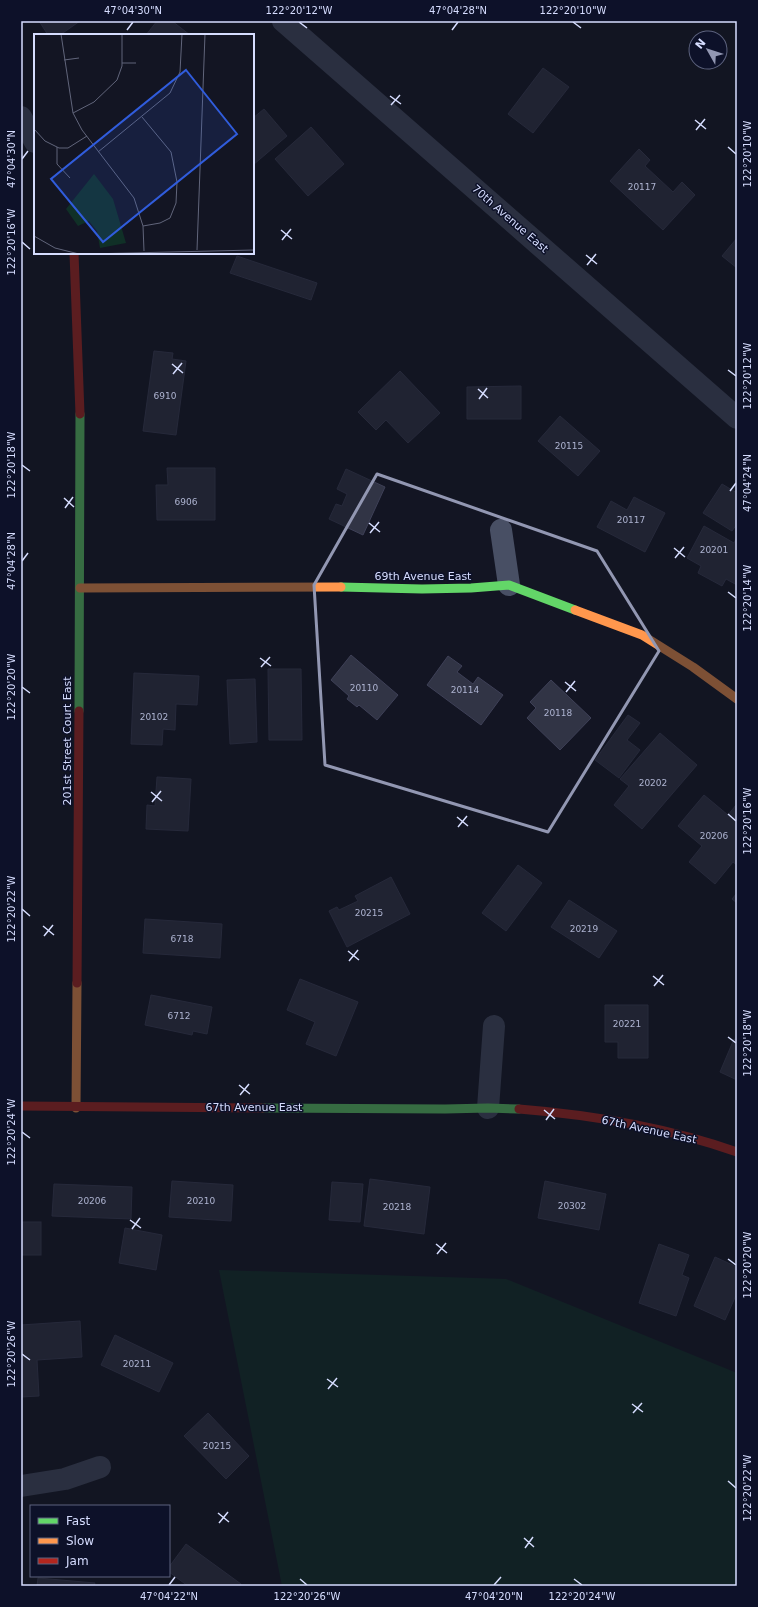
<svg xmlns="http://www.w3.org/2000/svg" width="758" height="1607" viewBox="0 0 758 1607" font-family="'DejaVu Sans',sans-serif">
  <rect width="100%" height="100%" fill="#131523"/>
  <path fill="#103027" d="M219 1270 506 1279 737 1373V1586H648L644 1584H523L522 1586H282Z"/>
  <g fill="#313445" stroke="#3e4057">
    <path d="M39 21H80L60 35H48Z"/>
    <path d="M157 21H172L190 35H146Z"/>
    <path d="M543 68 569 87 533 133 508 114Z"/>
    <path d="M264 109 287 136 253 165V118Z"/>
    <path d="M311 127 344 164 308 196 275 159Z"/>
    <path d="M639 149 650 160 645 166 673 192 682 182 695 195 663 230 610 181Z"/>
    <path d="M737 238V268L722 256Z"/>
    <path d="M237 256 317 283 311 300 230 273Z"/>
    <path d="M154 351 173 353 172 359 186 361 176 435 143 431Z"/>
    <path d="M400 371 440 413 408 443 386 420 376 430 358 412Z"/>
    <path d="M521 386V419H467V387Z"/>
    <path d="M560 416 600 451 578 476 538 441Z"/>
    <path d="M167 468H215V520H157L156 485H168Z"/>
    <path d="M346 469 385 487 363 535 329 519 336 504 342 506 347 494 337 489Z"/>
    <path d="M722 484 737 493V524L732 531 703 513Z"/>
    <path d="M634 497 665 513 645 552 597 527 611 501 627 510Z"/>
    <path d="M704 526 734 543 737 537V585L726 579 722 586 698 573 701 566 687 558Z"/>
    <path d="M351 655 398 695 377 720 359 705 357 707 347 699 349 696 331 680Z"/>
    <path d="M448 656 462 666 457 672 473 684 478 677 503 695 481 725 427 685Z"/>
    <path d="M268 669H301L302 740H269Z"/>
    <path d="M134 673 199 676 197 705 176 704 175 730 163 729 162 745 131 744Z"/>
    <path d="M255 679 257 742 230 744 227 680Z"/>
    <path d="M551 680 591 718 560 750 527 718 536 708 530 702Z"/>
    <path d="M628 715 640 723 627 740 640 750 619 778 595 760Z"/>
    <path d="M660 733 697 765 642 829 614 805 629 786 620 779Z"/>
    <path d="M157 777 191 779 188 831 146 829 147 805 155 806Z"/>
    <path d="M704 795 728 815 736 805 737 806V865L733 862 715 884 689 862 702 846 678 826Z"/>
    <path d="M518 865 542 883 506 931 482 913Z"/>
    <path d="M391 877 410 914 347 947 329 911 337 907 339 910 358 901 355 896Z"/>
    <path d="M737 893V903L732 899Z"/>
    <path d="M569 900 617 931 599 958 551 927Z"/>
    <path d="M145 919 222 924 220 958 143 953Z"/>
    <path d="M300 979 358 1002 336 1056 306 1044 315 1022 287 1010Z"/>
    <path d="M151 995 212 1007 207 1034 193 1031 192 1035 145 1025Z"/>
    <path d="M605 1005H648V1058H618V1042H605Z"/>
    <path d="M734 1039 737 1041V1080L720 1072Z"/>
    <path d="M370 1179 430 1187 424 1234 364 1226Z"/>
    <path d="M172 1181 233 1185 231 1221 169 1217Z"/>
    <path d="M545 1181 606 1194 599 1230 538 1218Z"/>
    <path d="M332 1182 363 1184 360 1222 329 1220Z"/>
    <path d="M54 1184 132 1187 131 1219 52 1216Z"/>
    <rect x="21" y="1222" width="20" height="33"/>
    <path d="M125 1228 162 1235 156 1270 119 1263Z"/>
    <path d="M659 1244 689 1255 682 1275 689 1278 676 1316 639 1303Z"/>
    <path d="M715 1257 737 1267V1293L725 1320 694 1306Z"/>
    <path d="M80 1321 82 1357 37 1360 39 1396 21 1397V1325Z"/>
    <path d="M115 1335 173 1363 159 1392 101 1365Z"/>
    <path d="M208 1413 249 1456 226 1479 184 1436Z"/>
    <path d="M186 1544 241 1584 240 1586H188L169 1572V1567Z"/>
    <path d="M38 1578 95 1583 94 1586H37Z"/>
  </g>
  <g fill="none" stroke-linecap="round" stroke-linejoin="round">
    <g stroke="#484f64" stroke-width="22">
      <path d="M283 21 737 418"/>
      <path d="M21 117 35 142"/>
      <path d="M501 530 509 585"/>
      <path d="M488 1108 494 1026"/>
      <path d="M21 1486 65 1479 100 1467"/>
    </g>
    <g stroke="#63d668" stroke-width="9">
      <path d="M341 587 422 589 471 588 509 585 575 610"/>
      <path d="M79 711 80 414"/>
      <path d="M263 1108 445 1109 488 1108 519 1109"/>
    </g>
    <g stroke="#ff974d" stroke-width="9">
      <path d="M80 588 341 587"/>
      <path d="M575 610 642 635 693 667 737 699"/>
      <path d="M76 1108 77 983"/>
    </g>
    <g stroke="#b3261e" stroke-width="9">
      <path d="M74 253 80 414"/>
      <path d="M77 983 79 711"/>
      <path d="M21 1106 263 1108"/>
      <path d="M519 1109C594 1115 666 1127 737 1152"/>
    </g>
  </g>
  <path d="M0 0H758V1607H0ZM377 474 597 551 659 651 548 832 325 765 314 585Z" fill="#131523" fill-opacity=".55" fill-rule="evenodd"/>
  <path fill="none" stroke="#9297b2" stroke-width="3" stroke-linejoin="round" d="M377 474 597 551 659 651 548 832 325 765 314 585Z"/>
  <path fill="none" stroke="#d6ddff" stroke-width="1.5" d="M299 22 307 28M573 22 581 28M127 30 133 22M452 30 458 22M390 96 401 104M391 105 400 95M695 120 706 129M696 130 705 119M728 147 736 154M22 159 28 151M281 230 292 239M282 240 291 229M22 242 30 249M586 255 597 264M587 265 596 254M172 364 183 373M728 370 736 376M173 374 182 363M478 389 488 398M479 399 487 388M22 465 30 471M730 491 736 483M64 498 74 507M65 508 73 497M369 523 380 532M370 533 379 522M674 548 685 557M675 558 684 547M22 561 28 553M728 592 736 598M260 658 271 666M261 667 270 657M565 682 576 691M22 687 30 693M566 692 575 681M151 792 162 801M152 802 161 791M728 814 736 821M457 817 468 826M458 827 467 816M22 909 30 916M43 926 54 935M44 936 53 925M348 951 359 960M349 961 358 950M653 976 664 985M654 986 663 975M728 1037 736 1043M239 1085 250 1094M240 1095 249 1084M544 1110 555 1119M546 1120 554 1109M22 1132 30 1138M130 1220 141 1228M132 1229 140 1218M436 1244 447 1253M437 1254 446 1243M728 1259 736 1265M22 1354 30 1360M327 1379 338 1387M328 1389 337 1378M632 1404 643 1412M633 1413 642 1403M728 1481 736 1488M218 1513 229 1522M219 1523 228 1512M524 1538 534 1547M525 1548 533 1537M300 1579 307 1585M574 1579 582 1585M169 1585 175 1577M494 1585 501 1577"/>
  <g text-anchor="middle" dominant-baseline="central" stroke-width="3" stroke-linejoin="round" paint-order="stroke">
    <g font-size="9" fill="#adb3d0">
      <text x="642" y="187">20117</text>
      <text x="165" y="396">6910</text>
      <text x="569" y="446">20115</text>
      <text x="186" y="502">6906</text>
      <text x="631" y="520">20117</text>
      <text x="714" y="550">20201</text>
      <text x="364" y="688">20110</text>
      <text x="465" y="690">20114</text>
      <text x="558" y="713">20118</text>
      <text x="154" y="717">20102</text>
      <text x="653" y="783">20202</text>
      <text x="714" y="836">20206</text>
      <text x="369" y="913">20215</text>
      <text x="584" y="929">20219</text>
      <text x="182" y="939">6718</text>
      <text x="179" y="1016">6712</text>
      <text x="627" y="1024">20221</text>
      <text x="92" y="1201">20206</text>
      <text x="201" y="1201">20210</text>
      <text x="572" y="1206">20302</text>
      <text x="397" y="1207">20218</text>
      <text x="137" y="1364">20211</text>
      <text x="217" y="1446">20215</text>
    </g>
    <g font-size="11" fill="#d6ddff" stroke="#0d1129">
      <text transform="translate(510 219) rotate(41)">70th Avenue East</text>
      <text x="423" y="576">69th Avenue East</text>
      <text transform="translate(67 741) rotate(-90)">201st Street Court East</text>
      <text x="254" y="1107">67th Avenue East</text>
      <text transform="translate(649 1130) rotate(12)">67th Avenue East</text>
    </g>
  </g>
  <g transform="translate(34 34)">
    <rect width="220" height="220" fill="#131523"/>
    <path d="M60 140 79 165 92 209 66 214 63 197 55 187 44 192 32 175Z" fill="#103027"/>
    <path fill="none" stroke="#61657b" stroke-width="1" d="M27 0 39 79 48 96 100 164 109 192 110 217M30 26 45 24M88 29H102M39 79 60 68 83 46 88 32V0M108 83 137 118 143 148 142 169 136 184 126 189 109 192M0 95 11 107 25 114H34L53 102M23 113V130L36 144M64 118 136 59 146 38 148 0M0 202 21 214 45 220M163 216 171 0M53 220 220 216"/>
    <path fill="#305cdc" fill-opacity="0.15" stroke="#305cdc" stroke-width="2" d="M152 36 203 100 69 208 17 145Z"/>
    <rect width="220" height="220" fill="none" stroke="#d6ddff" stroke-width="2"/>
  </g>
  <rect width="758" height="1607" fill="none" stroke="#0d1129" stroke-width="44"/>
  <rect x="30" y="1505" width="140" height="72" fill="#0d1129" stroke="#5d637f"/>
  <rect x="38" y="1518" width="20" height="6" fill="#63d668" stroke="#5d637f"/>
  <text x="66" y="1525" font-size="12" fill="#d6ddff">Fast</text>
  <rect x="38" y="1538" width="20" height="6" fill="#ff974d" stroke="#5d637f"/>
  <text x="66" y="1545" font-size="12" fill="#d6ddff">Slow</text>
  <rect x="38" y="1558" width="20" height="6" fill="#b3261e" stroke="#5d637f"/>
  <text x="66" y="1565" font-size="12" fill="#d6ddff">Jam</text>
  <g transform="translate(708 50) rotate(309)"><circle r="19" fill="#0d1129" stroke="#5d637f"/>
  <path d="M0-3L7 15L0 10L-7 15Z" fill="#9297b2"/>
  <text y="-6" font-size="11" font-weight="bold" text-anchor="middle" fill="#d6ddff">N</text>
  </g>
  <rect x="22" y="22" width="714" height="1563" fill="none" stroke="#d6ddff" stroke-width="1.5"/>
  <g font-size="10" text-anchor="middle" fill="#d6ddff">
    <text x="133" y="14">47°04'30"N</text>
    <text x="299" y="14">122°20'12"W</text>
    <text x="458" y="14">47°04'28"N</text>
    <text x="573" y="14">122°20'10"W</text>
    <text transform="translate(747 154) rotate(-90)" y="4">122°20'10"W</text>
    <text transform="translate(11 159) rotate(-90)" y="4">47°04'30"N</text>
    <text transform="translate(11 242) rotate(-90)" y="4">122°20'16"W</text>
    <text transform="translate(747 376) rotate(-90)" y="4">122°20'12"W</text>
    <text transform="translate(11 465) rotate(-90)" y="4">122°20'18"W</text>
    <text transform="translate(747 483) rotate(-90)" y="4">47°04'24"N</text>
    <text transform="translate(11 561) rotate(-90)" y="4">47°04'28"N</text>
    <text transform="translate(747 598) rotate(-90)" y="4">122°20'14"W</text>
    <text transform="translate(11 687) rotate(-90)" y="4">122°20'20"W</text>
    <text transform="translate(747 821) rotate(-90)" y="4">122°20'16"W</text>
    <text transform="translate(11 909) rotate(-90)" y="4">122°20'22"W</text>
    <text transform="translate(747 1043) rotate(-90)" y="4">122°20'18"W</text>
    <text transform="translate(11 1132) rotate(-90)" y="4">122°20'24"W</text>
    <text transform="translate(747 1265) rotate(-90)" y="4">122°20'20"W</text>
    <text transform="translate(11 1354) rotate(-90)" y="4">122°20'26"W</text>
    <text transform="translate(747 1488) rotate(-90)" y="4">122°20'22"W</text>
    <text x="169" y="1600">47°04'22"N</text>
    <text x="307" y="1600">122°20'26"W</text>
    <text x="494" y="1600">47°04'20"N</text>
    <text x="582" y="1600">122°20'24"W</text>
  </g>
</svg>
